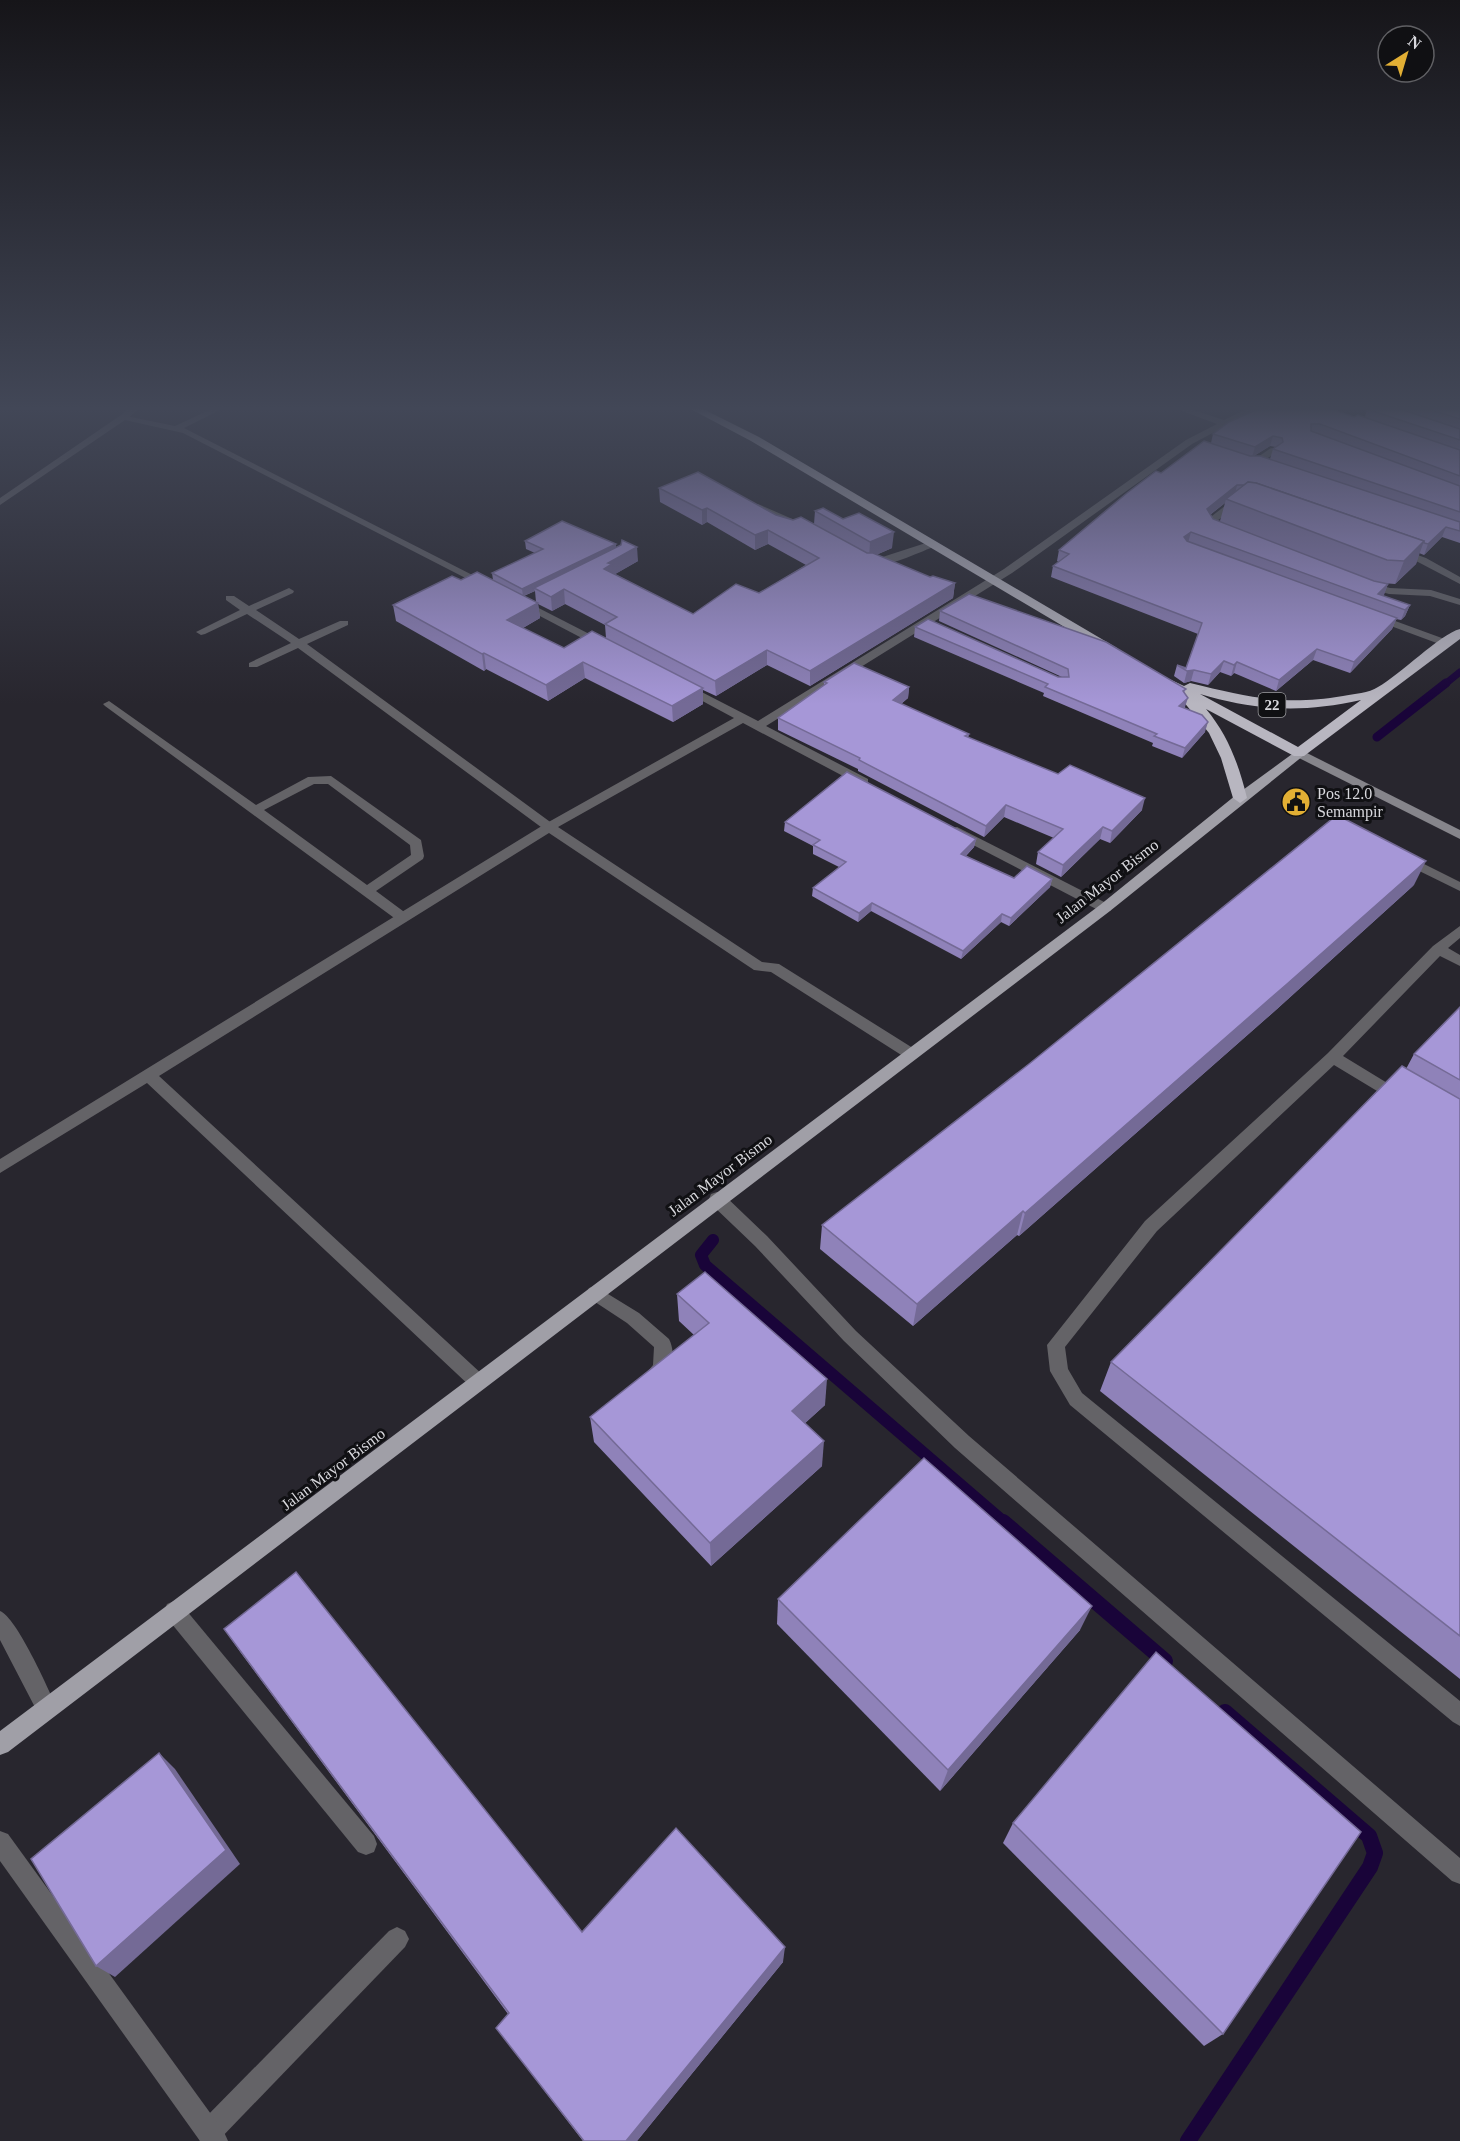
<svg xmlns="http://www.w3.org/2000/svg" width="1460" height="2141" viewBox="0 0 1460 2141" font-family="Georgia,serif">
  <rect width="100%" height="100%" fill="#28262e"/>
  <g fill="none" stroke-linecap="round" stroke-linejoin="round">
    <path stroke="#190439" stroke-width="7" d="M1444 685 1460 672"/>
    <path stroke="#190439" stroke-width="9" d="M1377 737 1446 683"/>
    <path stroke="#190439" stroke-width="12" d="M713 1240 701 1255 705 1265 1005 1523"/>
    <g stroke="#190439" stroke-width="16">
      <path d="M1003 1522 1165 1661"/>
      <path d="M1188 2141 1370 1867 1375 1853 1369 1836 1225 1712"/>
    </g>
    <g fill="#646367" fill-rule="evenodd">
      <path d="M134 405H143L127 419H121V415Z"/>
      <path d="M1271 448 1279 450 1261 463H1255V459Z"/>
      <path d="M1234 499 1242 501 1217 521 1225 527V531H1219L1208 523V519Z"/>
      <path d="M752 504H758L804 524 796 526 752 508Z"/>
      <path d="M932 541 937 544 936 546C919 552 878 573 864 563Z"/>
      <path d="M1398 548 1426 558 1460 577V584L1418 562 1394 553 1393 551Z"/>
      <path d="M1368 582 1390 588 1431 590 1460 599V605L1430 596 1389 594 1364 587V583Z"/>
      <path d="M289 588 294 591 293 593 256 610 299 639 340 621H348V625L307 644 553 824 555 827 553 830H545L298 648 257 667H249V663L291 643 247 614 205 634 201 635 196 632 240 610 226 600V596H234L249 606Z"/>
      <path d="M109 701 256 805 308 777 331 776 421 840 424 856 423 859 376 891 407 914 409 917 407 920H397L105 706 103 704ZM314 784H328L410 845 411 855 367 885 264 810Z"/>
      <path d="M1404 854 1460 882V891L1399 861 1398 858Z"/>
      <path d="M1460 926V938L1448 948 1460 955V966L1440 956 1343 1056 1402 1092 1405 1096 1402 1100H1392L1334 1065 1157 1231 1065 1347 1068 1369 1082 1393 1460 1701V1726L1453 1722 1070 1405 1050 1371 1047 1345 1145 1221 1328 1053 1433 946Z"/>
      <path d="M717 1192 723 1194 767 1236 856 1331 969 1436 1460 1858V1884L1452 1881 955 1448 844 1341 755 1246 711 1204 709 1199 711 1194Z"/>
      <path d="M595 1286 639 1313 669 1339C677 1355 672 1376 654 1383L648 1381 645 1375 653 1365 654 1347 627 1323 589 1298 586 1293 589 1288Z"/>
      <path d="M174 1601 181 1604 374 1836 377 1844 374 1852 366 1855 358 1852 167 1618 164 1611 167 1604Z"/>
      <path d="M397 1927 405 1931 409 1939 405 1947 218 2141H200L196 2132 200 2123 389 1931Z"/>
    </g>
    <g fill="#646367" fill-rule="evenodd">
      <path d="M220 405H230L184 428 492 585 483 587 183 433 125 420 0 505V498L121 415 175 426Z"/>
      <path d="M1166 405H1177L1224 420 1255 405H1265L1192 444 1012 573 766 726 868 779V785H860L743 723 558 827 762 962 779 964 916 1050 918 1054 916 1058H906L771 972 754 970 549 833 159 1076 484 1376 487 1382 484 1388 478 1390 472 1388 147 1083 0 1173V1159L545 824 734 718 682 690V686H690L758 721 1004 569 1186 440 1217 424Z"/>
      <path d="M521 599 605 642 606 644 605 646H597L517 604 516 602Z"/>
      <path d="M1376 614 1450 641 1451 643 1446 646 1442 645 1372 619 1371 617Z"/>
      <path d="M957 827 1110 905 1112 908 1110 911H1100L952 834 951 831 952 828Z"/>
      <path d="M0 1611C17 1618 48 1688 57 1708L53 1715 46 1719 39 1715 0 1640Z"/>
      <path d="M0 1831 8 1834 224 2132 228 2141H200L0 1861Z"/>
    </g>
    <path fill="#86858b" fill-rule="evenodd" d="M1299 749 1460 830V839L1295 756 1293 753Z"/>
    <path fill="#a09fa7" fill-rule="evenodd" d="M1299 749 1305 753 1303 756 1110 911 8 1752 0 1755V1731L1100 905 1236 795Z"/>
    <g fill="#b8b6c0" fill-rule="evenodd">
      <path d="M683 405H695L759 437 1117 648 1110 652 1105 651 751 441Z"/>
      <path d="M1460 629V639L1304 756H1294L1206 709C1228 735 1239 765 1247 798L1240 803 1233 798 1221 758 1209 733 1183 701 1186 698 1158 681 1165 677 1184 686 1190 683C1248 697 1283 706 1343 696 1354 694 1369 693 1378 687 1400 675 1440 634 1460 629ZM1200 694C1258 711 1302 713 1361 700L1298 747Z"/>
    </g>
  </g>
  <g fill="#8f82b9" fill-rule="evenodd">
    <path d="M1375 405H1447L1460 409V543L1442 537 1424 555 1419 553 1416 564 1395 584 1383 583 1388 584 1383 596 1410 605 1405 616 1401 620 1396 619 1392 629 1350 673 1313 660 1276 691 1234 673 1231 676 1220 672 1208 685 1191 681 1184 683 1174 676 1177 665 1186 668 1198 634 1051 577 1053 566 1059 562 1057 561 1059 550 1161 473 1211 443 1213 434 1354 417H1365L1367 409ZM1270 446 1276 447 1273 449 1270 459 1254 456ZM1225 503 1220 521 1213 519 1210 515Z"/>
    <path d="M659 488 776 515 793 520 814 524 815 511 892 548 876 555 930 577 955 583 953 598 810 686 767 665 716 696 703 690V704L673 722 585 678 548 701 486 669 484 671 396 621 393 605 461 580H493L492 573 535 553 526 549 525 541 616 544V548L638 561 615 574 693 614 759 593 806 565 768 544 755 550 707 522 702 525 660 502ZM535 591 536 602 524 596ZM538 604 552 611 565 604 605 625 606 638 564 648 523 628 540 618Z"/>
    <path d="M940 611 1186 689 1184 693 1185 707V708L1205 732 1182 758 1152 746 1153 743 1043 696 1044 693 914 637 915 627 1058 677H1062L939 621Z"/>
    <path d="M824 682 909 687 908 698 901 704 969 734 968 738 1142 810 1110 843 1100 839 1061 877 1036 864 1038 852 1054 838 1004 817 984 837 858 771V769L778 730V718L824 686Z"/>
    <path d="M785 822 976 839 974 847 966 856 1014 878 1052 879 1050 887 1009 926 1001 922 961 959 871 911 858 922 812 896 813 888 839 867 813 854V846L784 831Z"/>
    <path d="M1414 885 1277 1009 1019 1236 1017 1235 913 1326 820 1249 822 1225Z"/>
    <path d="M1460 1007V1679L1100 1391 1111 1362 1406 1069 1414 1054Z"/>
    <path d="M677 1294 825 1405 805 1423 822 1466 711 1566 594 1442 590 1417 694 1335 679 1321Z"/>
    <path d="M778 1599 1080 1630 940 1791 777 1624Z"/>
    <path d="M224 1629 582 1932 783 1962 637 2141H583L496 2028 508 2014 241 1653Z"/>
    <path d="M1013 1823 1223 2034 1204 2046 1003 1843Z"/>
  </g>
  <g fill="#746a96">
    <path d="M1273 436 1270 446 1252 457 1255 447Z"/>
    <path d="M1237 485 1235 495 1226 499 1225 503 1204 519 1207 509Z"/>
    <path d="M707 508V522L702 525V510Z"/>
    <path d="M1446 527 1442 537 1424 555 1428 544Z"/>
    <path d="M768 530V544L755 550V535Z"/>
    <path d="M894 532 892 548 869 558 870 542Z"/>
    <path d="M1191 532 1188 543 1184 537Z"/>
    <path d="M1424 541 1416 564 1395 584 1404 561Z"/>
    <path d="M616 544V552L534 588 535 591 523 596 522 589Z"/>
    <path d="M637 547 638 561 612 576 604 569 608 563Z"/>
    <path d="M955 583 953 598 810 686V671Z"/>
    <path d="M1388 584 1384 595 1379 600 1378 594Z"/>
    <path d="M564 589 565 604 552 611 551 597Z"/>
    <path d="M538 603 540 618 509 636 507 620Z"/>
    <path d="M1410 605 1405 616 1401 620 1405 610Z"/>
    <path d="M1397 618 1392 629 1350 673 1354 662Z"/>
    <path d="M1317 649 1313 660 1276 691 1279 680Z"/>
    <path d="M767 650V665L716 696 715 681Z"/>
    <path d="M484 653 486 669 484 671 482 654Z"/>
    <path d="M1224 661 1220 672 1208 685 1211 674Z"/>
    <path d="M583 662 585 678 548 701 546 685Z"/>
    <path d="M1237 662 1234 673 1231 676 1234 665Z"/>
    <path d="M1194 670 1191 681 1184 683 1187 671Z"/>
    <path d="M909 687 908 698 892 711 893 700Z"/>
    <path d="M703 688V704L673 722 672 706Z"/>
    <path d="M1188 698 1185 707 1177 716 1179 706Z"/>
    <path d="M1208 722 1205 732 1182 758 1185 748Z"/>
    <path d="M1145 798 1142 810 1110 843 1112 831Z"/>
    <path d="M1006 805 1004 817 984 837 986 826Z"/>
    <path d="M1103 827 1100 839 1061 877 1063 865Z"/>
    <path d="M976 839 974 847 960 862 961 854Z"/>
    <path d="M1426 861 1414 885 1277 1009 1019 1236 1025 1213Z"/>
    <path d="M1052 879 1050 887 1009 926 1011 918Z"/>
    <path d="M872 903 871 911 858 922 859 913Z"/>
    <path d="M1002 914 1001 922 961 959 963 951Z"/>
    <path d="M1023 1211 1017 1235 913 1326 917 1304Z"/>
    <path d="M827 1379 825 1405 791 1436 792 1411Z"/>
    <path d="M824 1441 822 1466 711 1566 710 1543Z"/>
    <path d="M1092 1606 1080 1630 940 1791 948 1770Z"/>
    <path d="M159 1753 175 1769 240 1864 115 1977 96 1966Z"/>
    <path d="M785 1947 783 1962 637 2141H626Z"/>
  </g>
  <g fill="#a697d7" stroke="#746a96" stroke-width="1.5">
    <path d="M1267 405H1320L1354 417 1358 415 1460 450V476L1320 424H1311V431L1460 486V512L1273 449 1283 442 1282 438 1273 436 1255 447 1213 434 1229 422Z"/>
    <path d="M1375 405H1388L1460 429V440L1367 409Z"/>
    <path d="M1416 405H1447L1460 409V419Z"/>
    <path d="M1204 441 1250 456H1260L1460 522V531L1446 527 1428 544 1424 543V541L1256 483 1248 482 1244 485H1237L1207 509 1213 519 1374 581 1388 584 1378 594 1410 605 1405 610 1191 532 1184 537 1187 541 1397 618 1354 662 1317 649 1279 680 1237 662 1234 665 1224 661 1211 674 1194 670 1187 671 1177 665 1186 668 1202 623 1053 566 1069 554 1059 550 1127 493 1156 471 1161 473Z"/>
    <path d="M698 472 776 515 793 520 801 517 867 553H873L930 577 933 576 955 583 810 671 767 650 715 681 605 624 617 617 564 589 551 597 534 588 621 545 622 540 637 547 608 563 612 564 604 569 693 614 736 584 759 593 819 558 768 530 755 535 707 508 702 510 659 488Z"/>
    <path d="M1248 482 1256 483 1424 541 1404 561 1387 560 1226 499Z"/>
    <path d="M823 508 843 519 859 513 894 532 870 542 815 511Z"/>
    <path d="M562 521 616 544 522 589 492 573 543 549 525 541Z"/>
    <path d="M477 572 538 603 507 620 564 648 592 631 703 688 672 706 583 662 546 685 484 653 482 654 393 605 452 576 461 580Z"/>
    <path d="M969 594 1106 642 1186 689 1183 691 1188 698 1179 706 1202 715 1208 722 1185 748 1154 736 1157 734 1045 687 1048 684 915 627 928 619 1058 677H1069L1068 669 940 611Z"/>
    <path d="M854 663 909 687 893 700 969 734 965 736 1058 774 1070 765 1145 798 1112 831 1103 827 1063 865 1038 852 1063 829 1006 805 986 826 859 760 860 758 778 718 827 683 824 682Z"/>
    <path d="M847 772 976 839 961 854 1014 878 1027 866 1052 879 1011 918 1002 914 963 951 872 903 859 913 813 888 846 862 813 845 820 840 785 822Z"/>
    <path d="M1337 815 1426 861 1287 984 1025 1213 1023 1211 917 1304 822 1225 1029 1064Z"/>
    <path d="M1460 1007V1080L1414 1054Z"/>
    <path d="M1402 1066 1460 1099V1636L1111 1362Z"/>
    <path d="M705 1272 827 1379 792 1411 824 1441 710 1543 590 1417 709 1323 677 1294Z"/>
    <path d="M924 1458 1092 1606 948 1770 778 1599Z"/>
    <path d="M296 1572 582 1932 676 1828 785 1947 626 2141H584L496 2028 509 2013 224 1629Z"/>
    <path d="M1156 1652 1361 1832 1223 2034 1013 1823Z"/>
    <path d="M159 1753 226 1850 96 1966 31 1859Z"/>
  </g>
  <linearGradient id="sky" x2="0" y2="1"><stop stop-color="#161519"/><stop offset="0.58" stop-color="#424757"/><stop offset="1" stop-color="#424757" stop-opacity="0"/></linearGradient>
  <rect width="1460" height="704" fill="url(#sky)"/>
  <defs>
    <g id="civic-disc" transform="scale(1.5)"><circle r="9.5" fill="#e2af34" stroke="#101013"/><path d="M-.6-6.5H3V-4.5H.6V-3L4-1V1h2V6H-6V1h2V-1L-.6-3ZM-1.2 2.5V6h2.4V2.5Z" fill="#111"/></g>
  </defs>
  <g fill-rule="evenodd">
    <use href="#civic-disc" x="1296" y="802"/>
  </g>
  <g text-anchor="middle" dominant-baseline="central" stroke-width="6" stroke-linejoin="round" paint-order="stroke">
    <rect fill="#101013" stroke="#9c9ca0" stroke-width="1.5" x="1258.5" y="693" width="27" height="24" rx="4.5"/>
    <g font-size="15" font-weight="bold" fill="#d8d8dd">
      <text x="1272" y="705">22</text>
    </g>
    <g font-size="16" fill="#d8d8dd" stroke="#101013" text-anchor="start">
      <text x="1317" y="793">Pos 12.0<tspan x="1317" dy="18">Semampir</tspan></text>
    </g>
    <g font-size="16" fill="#d8d8dd" stroke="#101013">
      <text transform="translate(1107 881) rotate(-38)">Jalan Mayor Bismo</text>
      <text transform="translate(720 1175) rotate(-37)">Jalan Mayor Bismo</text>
      <text transform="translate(333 1469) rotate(-37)">Jalan Mayor Bismo</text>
    </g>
  </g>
  <g transform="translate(1406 54) rotate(37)"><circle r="28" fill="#101013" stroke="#606064" stroke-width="1.5"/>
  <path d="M0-4.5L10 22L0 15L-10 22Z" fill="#e2af34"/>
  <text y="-9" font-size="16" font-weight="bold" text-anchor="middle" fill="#d8d8dd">N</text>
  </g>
</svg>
